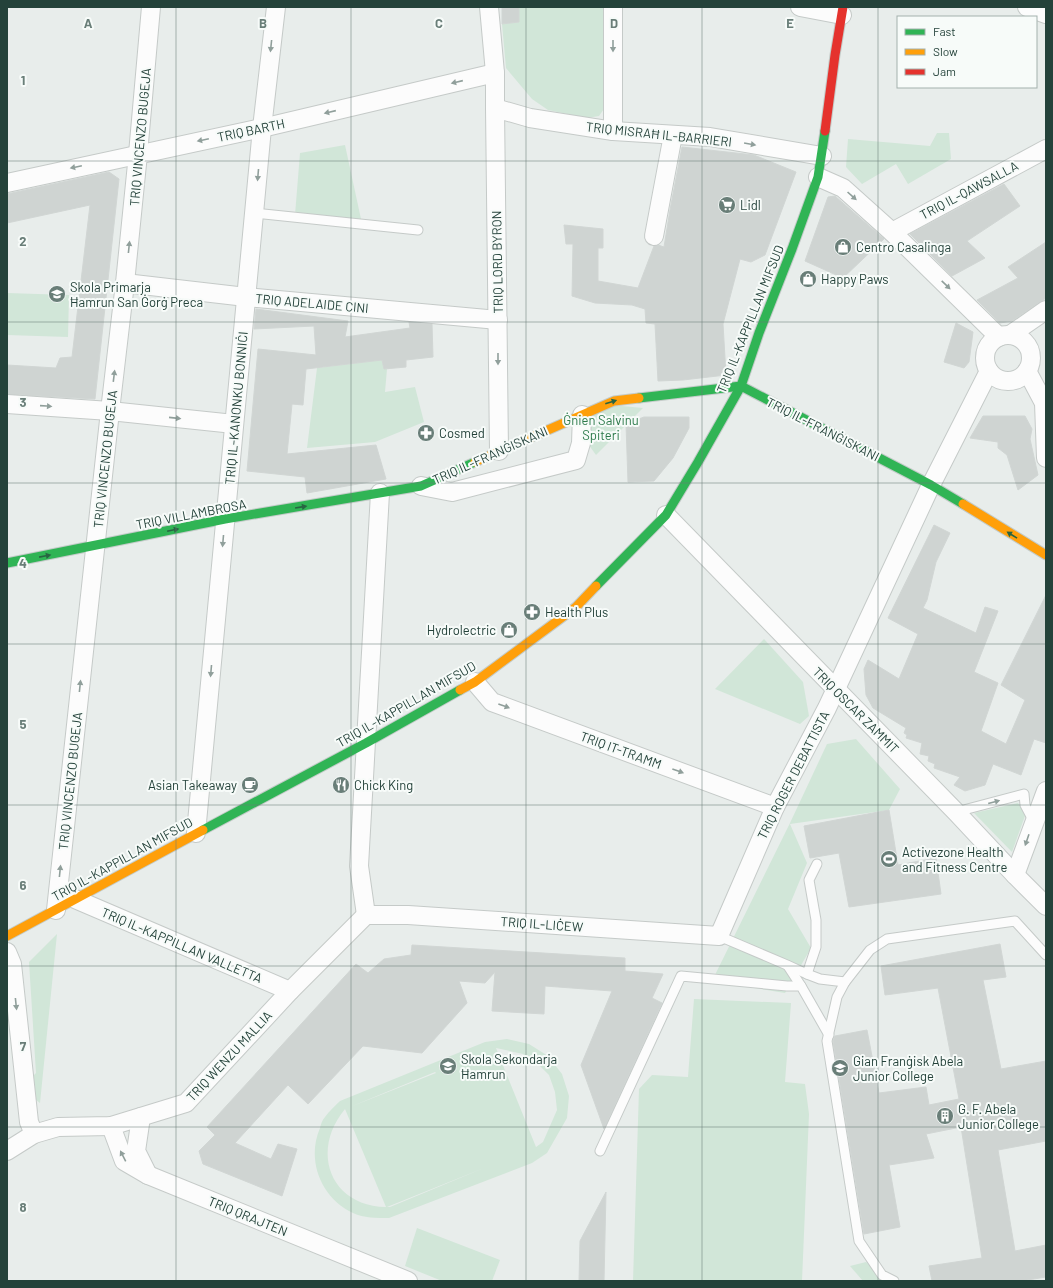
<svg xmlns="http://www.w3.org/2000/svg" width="1053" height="1288" viewBox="0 0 1053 1288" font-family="Barlow,sans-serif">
  <rect width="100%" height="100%" fill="#e8edeb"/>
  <g fill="#d1e6d8" fill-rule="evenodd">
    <path d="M519 7H605L606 106 599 116 587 118 548 110 532 99 506 68 502 24 519 22Z"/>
    <path d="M937 133H949L951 159 908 184 896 164 862 184 846 167 848 139 930 146Z"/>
    <path d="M345 145 361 219 295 215 300 153Z"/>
    <path d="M7 293 69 295 68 337 7 335Z"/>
    <path d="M382 360 384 369H387L385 392 415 387 424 422 375 442 307 448 317 368Z"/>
    <path d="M611 405 643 408 596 455 586 441 584 418Z"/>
    <path d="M764 639 803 682 809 716 800 724 715 689Z"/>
    <path d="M856 739 900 789 889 810 790 824 807 863 788 909 811 948 785 993 712 981 790 823 827 744Z"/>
    <path d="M1018 803 1026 813 1012 852 974 813Z"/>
    <path d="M57 934 40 1103 31 1096 33 1076 36 1073 29 962Z"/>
    <path d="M694 999 791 1003 785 1082 805 1084 809 1114 802 1281H633L639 1089 652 1075 688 1077Z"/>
    <path d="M507 1039 529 1044 548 1056 562 1074 569 1096 567 1118 547 1153 532 1163 389 1218C376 1218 364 1218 353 1213 321 1198 306 1160 320 1128 321 1124 322 1120 325 1117 329 1111 335 1106 340 1101L485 1042ZM496 1048 523 1054 536 1062 549 1075 555 1092 557 1110 543 1142 536 1147ZM435 1072 436 1073 350 1107ZM345 1109 386 1207C330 1206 310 1151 345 1109ZM484 1168 390 1207H387Z"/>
    <path d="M417 1228 500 1260 492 1281H442L405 1266Z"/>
    <path d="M866 1262 889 1281H863L850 1266Z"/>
  </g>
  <g fill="#cfd4d2" stroke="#d1d6d4">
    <path d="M502 7H519V22L502 24Z"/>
    <path d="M682 147 754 155 796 172 765 255 751 262 740 259 723 324 726 375 683 380 658 381 655 324 646 323 645 309 632 305 595 303 572 296 573 244H566L564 225 603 229V248H598V281L638 288 654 246 658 245 664 247 670 210Z"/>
    <path d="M109 172 119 179 95 399 7 394V365L56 368 60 358 72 357 90 205 7 223V194Z"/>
    <path d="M1004 184 1020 206 967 241 985 258 952 276 910 234Z"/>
    <path d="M835 196 884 239 843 278 805 261 828 197Z"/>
    <path d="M1046 242V298L1012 321 1000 323 977 300 1018 278 1008 267Z"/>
    <path d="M256 309 348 321 345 337 410 328 409 322 432 324 433 357 406 360V367L384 369 382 360 306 369 303 405 292 404 287 454 376 445 386 479 307 493 305 477 247 471 258 349 316 355 314 326 254 329Z"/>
    <path d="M956 323 973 332 969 362 964 368 944 362Z"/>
    <path d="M983 416H1025L1032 429 1030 439 1038 475 1018 490 1007 455 998 448V442L970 438Z"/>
    <path d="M644 417H689V428L673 458 654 481 628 482 626 424Z"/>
    <path d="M934 525 950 533 936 562 927 600 923 608 976 633 985 607 998 611 974 672 998 683 981 731 1006 744 1025 700 1001 685 1046 595V743L1034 739 1021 775 993 764 985 785 965 791 954 785 960 777 934 768 935 764 928 761 929 756 920 754 922 743 906 738 907 735 904 733 906 728 873 708 866 695 864 669 868 660 899 679 918 634 888 618Z"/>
    <path d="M889 810 898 865 936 858 941 894 849 907 839 853 810 858 804 826Z"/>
    <path d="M1000 944 1006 977 983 980 1001 1069 1046 1061V1141L998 1150 1015 1251 1046 1245V1277L1021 1281H932L929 1266 982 1258 961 1127 926 1134 934 1158 889 1165 900 1227 864 1234 833 1041 835 1036 867 1030 879 1093 926 1087 929 1105 959 1099 938 988 885 995 881 966Z"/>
    <path d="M412 945 625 958V971L663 974 652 998 662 1003 604 1129 581 1065 612 991 545 986 544 1014 492 1011 495 972 485 983 459 981 467 1003 422 1053 363 1046 308 1104 288 1085 235 1143 271 1159 278 1144 297 1149 282 1196 203 1164 199 1151 215 1135 207 1127 356 964 368 973 384 959 411 955Z"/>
    <path d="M606 1192 604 1281H579L580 1241Z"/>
  </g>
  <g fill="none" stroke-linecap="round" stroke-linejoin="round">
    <g stroke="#c5cac8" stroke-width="11">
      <g id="lane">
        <path d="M254 213 418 230"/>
        <path d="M956 812 1024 794 1025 805 1034 822"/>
        <path d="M719 936 787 965 807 974 820 979 845 982"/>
        <path d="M788 966 801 986"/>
        <path d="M807 974 816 947V920L809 880 817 864"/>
        <path d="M600 1151 681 976 787 986H801L829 1035"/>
        <path d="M894 1281 882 1275 859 1241 827 1041 837 997 845 982 870 950 887 939 1015 921 1046 955"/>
      </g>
    </g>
    <g stroke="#c5cac8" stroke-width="20">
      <g id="street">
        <path d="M489 7 495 73V108L499 451"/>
        <path d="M613 7V131"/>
        <path d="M800 7 842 15"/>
        <path d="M1027 7 1046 14"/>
        <path d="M495 108 530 118 613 131 710 137 822 156"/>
        <path d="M818 177 843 188 892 232 999 337"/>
        <path d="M7 183 262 128 495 73"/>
        <path d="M892 232 1046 149"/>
        <path d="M654 236 673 135"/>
        <path d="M125 283 246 297 498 320"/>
        <path d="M1010 335 1046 310"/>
        <circle cx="1008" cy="358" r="23"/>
        <path d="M1027 371 1044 403 1046 458"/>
        <path d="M7 404 110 411 234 424"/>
        <path d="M421 486 452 492 576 460 581 443 582 415"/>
        <path d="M666 515 956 812 1015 875 1046 906"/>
        <path d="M475 682 492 702 775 807"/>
        <path d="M196 833 262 128 276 7"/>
        <path d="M1015 875 1046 791"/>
        <path d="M75 899 290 991"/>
        <path d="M56 910 110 411 125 283 138 154 151 7"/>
        <path d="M366 915H408L719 936 775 807 827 708 931 485 989 371"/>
        <path d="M366 915 359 866 380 493"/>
        <path d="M7 952 12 964 29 1122 34 1134"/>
        <path d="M141 1117 136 1151 148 1175"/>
        <path d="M111 1126 124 1161 148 1175 408 1281"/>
        <path d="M7 1151 34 1134 58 1127 111 1126 186 1103 290 991 366 915"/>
      </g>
    </g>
    <g stroke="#c3cbc8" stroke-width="11">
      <g id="fast">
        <path d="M639 398 741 386 931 485 963 504"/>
        <path d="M7 563 225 519 421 486 475 462"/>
        <path d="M596 586 666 515 698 462 741 386 759 333 792 249 818 177 825 131"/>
        <path d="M203 830 366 743 460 690"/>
      </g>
    </g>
    <g stroke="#c3cbc8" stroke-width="11">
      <g id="slow">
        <path d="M475 462 614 401 639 398"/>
        <path d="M963 504 1046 555"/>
        <path d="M460 690 475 682 576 607 596 586"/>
        <path d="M7 936 203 830"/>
      </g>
    </g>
    <g stroke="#c3cbc8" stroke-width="11">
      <path id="jam" d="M825 131 835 55 843 7"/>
    </g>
    <use href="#lane" stroke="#fcfcfc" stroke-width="9"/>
    <use href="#street" stroke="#fcfcfc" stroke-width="18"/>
    <use href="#fast" stroke="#30b455" stroke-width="9"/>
    <use href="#slow" stroke="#ff9f0a" stroke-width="9"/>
    <use href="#jam" stroke="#e5322d" stroke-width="9"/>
  </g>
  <defs><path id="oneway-solid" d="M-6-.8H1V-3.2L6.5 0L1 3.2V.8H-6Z"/></defs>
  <g fill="#909f9b">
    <use href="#oneway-solid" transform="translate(271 46) rotate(96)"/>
    <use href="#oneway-solid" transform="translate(613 46) rotate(90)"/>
    <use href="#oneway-solid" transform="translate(457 82) rotate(167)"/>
    <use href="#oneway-solid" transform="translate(330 112) rotate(167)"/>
    <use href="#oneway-solid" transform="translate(203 140) rotate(168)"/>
    <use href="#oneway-solid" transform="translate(750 144) rotate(10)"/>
    <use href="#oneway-solid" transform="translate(76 167) rotate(168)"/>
    <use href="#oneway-solid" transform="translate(258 175) rotate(95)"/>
    <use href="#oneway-solid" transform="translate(852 196) rotate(42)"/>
    <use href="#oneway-solid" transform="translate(129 247) rotate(-84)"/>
    <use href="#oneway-solid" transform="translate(946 285) rotate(44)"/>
    <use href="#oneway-solid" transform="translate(498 359) rotate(90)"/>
    <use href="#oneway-solid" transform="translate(114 376) rotate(-83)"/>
    <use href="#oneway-solid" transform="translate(46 406) rotate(4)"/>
    <use href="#oneway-solid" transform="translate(175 418) rotate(6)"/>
    <use href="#oneway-solid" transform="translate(223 541) rotate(95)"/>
    <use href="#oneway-solid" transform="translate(211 671) rotate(95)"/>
    <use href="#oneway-solid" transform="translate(80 686) rotate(-84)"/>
    <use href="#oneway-solid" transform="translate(504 706) rotate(20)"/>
    <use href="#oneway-solid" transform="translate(678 771) rotate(20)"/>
    <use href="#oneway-solid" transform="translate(994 802) rotate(-15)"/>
    <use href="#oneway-solid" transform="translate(1027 840) rotate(109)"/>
    <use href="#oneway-solid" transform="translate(60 871) rotate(-84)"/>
    <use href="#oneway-solid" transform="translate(16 1004) rotate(84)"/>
    <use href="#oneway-solid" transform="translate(123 1156) rotate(-117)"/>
  </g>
  <g fill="#286442">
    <use href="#oneway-solid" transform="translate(611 402) rotate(-18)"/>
    <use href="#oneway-solid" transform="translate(301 507) rotate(-9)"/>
    <use href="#oneway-solid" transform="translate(173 530) rotate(-12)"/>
    <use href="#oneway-solid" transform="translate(1012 535) rotate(-148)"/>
    <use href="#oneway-solid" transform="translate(45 556) rotate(-11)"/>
  </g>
  <path fill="none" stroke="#697e78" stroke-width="1" stroke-opacity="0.55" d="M176 7V1281M351 7V1281M526 7V1281M702 7V1281M878 7V1281M7 161H1046M7 322H1046M7 483H1046M7 644H1046M7 805H1046M7 966H1046M7 1127H1046"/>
  <defs>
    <g id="supermarket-disc" transform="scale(0.9)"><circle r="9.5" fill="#697e78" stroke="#f7fbf9"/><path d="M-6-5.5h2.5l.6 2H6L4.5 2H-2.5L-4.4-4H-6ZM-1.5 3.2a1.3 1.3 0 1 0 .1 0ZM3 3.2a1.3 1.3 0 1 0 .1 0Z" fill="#fff"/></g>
    <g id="shop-disc" transform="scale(0.9)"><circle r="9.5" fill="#697e78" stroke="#f7fbf9"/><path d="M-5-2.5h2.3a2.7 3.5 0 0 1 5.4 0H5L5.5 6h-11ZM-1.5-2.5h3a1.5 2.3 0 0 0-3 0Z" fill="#fff"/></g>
    <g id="school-disc" transform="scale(0.9)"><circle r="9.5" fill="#697e78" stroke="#f7fbf9"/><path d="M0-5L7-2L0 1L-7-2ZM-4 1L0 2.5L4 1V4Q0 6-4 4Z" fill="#fff"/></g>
    <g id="pharmacy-disc" transform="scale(0.9)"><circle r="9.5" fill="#697e78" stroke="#f7fbf9"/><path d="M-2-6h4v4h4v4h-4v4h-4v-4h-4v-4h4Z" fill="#fff"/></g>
    <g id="cafe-disc" transform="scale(0.9)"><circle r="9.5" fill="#697e78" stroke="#f7fbf9"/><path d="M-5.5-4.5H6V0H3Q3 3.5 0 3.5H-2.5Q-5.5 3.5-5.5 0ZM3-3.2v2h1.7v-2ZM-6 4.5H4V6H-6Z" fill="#fff"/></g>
    <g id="restaurant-disc" transform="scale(0.9)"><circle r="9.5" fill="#697e78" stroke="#f7fbf9"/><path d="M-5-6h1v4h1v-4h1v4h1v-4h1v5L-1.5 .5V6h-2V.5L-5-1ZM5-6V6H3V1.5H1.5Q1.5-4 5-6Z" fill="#fff"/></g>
    <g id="stadium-disc" transform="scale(0.9)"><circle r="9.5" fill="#697e78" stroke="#f7fbf9"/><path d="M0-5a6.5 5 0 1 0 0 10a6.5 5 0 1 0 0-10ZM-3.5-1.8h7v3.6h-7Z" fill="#fff"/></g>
    <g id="building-disc" transform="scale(0.9)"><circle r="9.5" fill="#697e78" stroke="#f7fbf9"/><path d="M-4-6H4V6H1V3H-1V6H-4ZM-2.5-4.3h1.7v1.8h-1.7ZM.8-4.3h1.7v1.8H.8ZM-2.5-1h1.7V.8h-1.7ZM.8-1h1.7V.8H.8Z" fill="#fff"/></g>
  </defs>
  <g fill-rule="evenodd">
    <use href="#supermarket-disc" x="727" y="205"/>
    <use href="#shop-disc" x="843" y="247"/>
    <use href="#shop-disc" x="808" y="279"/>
    <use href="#school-disc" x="57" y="294"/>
    <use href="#pharmacy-disc" x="426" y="433"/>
    <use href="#pharmacy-disc" x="532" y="612"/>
    <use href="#shop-disc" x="509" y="630"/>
    <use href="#cafe-disc" x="250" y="785"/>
    <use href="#restaurant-disc" x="341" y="785"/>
    <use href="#stadium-disc" x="889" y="859"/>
    <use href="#school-disc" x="448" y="1066"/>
    <use href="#school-disc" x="840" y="1068"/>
    <use href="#building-disc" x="945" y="1116"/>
  </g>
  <g text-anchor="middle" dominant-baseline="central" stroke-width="4" stroke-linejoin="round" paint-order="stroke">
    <g font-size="13" fill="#24423a" stroke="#f7fbf9">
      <text transform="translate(251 130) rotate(-12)">TRIQ BARTH</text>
      <text transform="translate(659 134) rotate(6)">TRIQ MISRAĦ IL-BARRIERI</text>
      <text transform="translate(140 137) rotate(-85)">TRIQ VINCENZO BUGEJA</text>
      <text transform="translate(969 190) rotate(-28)">TRIQ IL-QAWSALLA</text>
      <text transform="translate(497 262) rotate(-91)">TRIQ LORD BYRON</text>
      <text transform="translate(312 303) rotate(5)">TRIQ ADELAIDE CINI</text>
      <text transform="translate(750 319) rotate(-68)">TRIQ IL-KAPPILLAN MIFSUD</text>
      <text transform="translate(236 408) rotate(-85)">TRIQ IL-KANONKU BONNIĊI</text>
      <text transform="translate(823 429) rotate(27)">TRIQ IL-FRANĠISKANI</text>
      <text transform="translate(490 455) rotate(-24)">TRIQ IL-FRANĠISKANI</text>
      <text transform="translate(105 459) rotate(-84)">TRIQ VINCENZO BUGEJA</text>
      <text transform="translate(191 514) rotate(-11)">TRIQ VILLAMBROSA</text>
      <text transform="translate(406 704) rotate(-30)">TRIQ IL-KAPPILLAN MIFSUD</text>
      <text transform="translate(856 710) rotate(45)">TRIQ OSCAR ZAMMIT</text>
      <text transform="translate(621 750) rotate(20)">TRIQ IT-TRAMM</text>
      <text transform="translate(793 775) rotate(-63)">TRIQ ROGER DEBATTISTA</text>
      <text transform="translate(70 781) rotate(-84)">TRIQ VINCENZO BUGEJA</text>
      <text transform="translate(122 859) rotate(-29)">TRIQ IL-KAPPILLAN MIFSUD</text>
      <text transform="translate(542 924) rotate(4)">TRIQ IL-LIĊEW</text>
      <text transform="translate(182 945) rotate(23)">TRIQ IL-KAPPILLAN VALLETTA</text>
      <text transform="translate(229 1056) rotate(-47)">TRIQ WENZU MALLIA</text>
      <text transform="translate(248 1216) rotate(22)">TRIQ QRAJTEN</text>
    </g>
    <g font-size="13" fill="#24423a" stroke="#f7fbf9" text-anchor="start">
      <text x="740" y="205">Lidl</text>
      <text x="856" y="247">Centro Casalinga</text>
      <text x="821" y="279">Happy Paws</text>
      <text x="70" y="287">Skola Primarja<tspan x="70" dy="15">Ħamrun San Ġorġ Preca</tspan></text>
      <text x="439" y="433">Cosmed</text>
      <text x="545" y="612">Health Plus</text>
      <text x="496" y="630" text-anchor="end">Hydrolectric</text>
      <text x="237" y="785" text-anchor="end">Asian Takeaway</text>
      <text x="354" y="785">Chick King</text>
      <text x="902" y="852">Activezone Health<tspan x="902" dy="15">and Fitness Centre</tspan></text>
      <text x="461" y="1059">Skola Sekondarja<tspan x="461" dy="15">Ħamrun</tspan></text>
      <text x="853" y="1061">Gian Franġisk Abela<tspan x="853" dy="15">Junior College</tspan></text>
      <text x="958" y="1109">G. F. Abela<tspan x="958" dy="15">Junior College</tspan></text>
    </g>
    <g font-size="13" fill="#2d7a4b" stroke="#f7fbf9">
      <text x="601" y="420">Ġnien Salvinu<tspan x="601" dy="15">Spiteri</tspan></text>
    </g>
  </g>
  <g font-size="13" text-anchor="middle" font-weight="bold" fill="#697e78" stroke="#f7fbf9" stroke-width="4" stroke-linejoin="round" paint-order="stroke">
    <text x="88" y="28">A</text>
    <text x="263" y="28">B</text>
    <text x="439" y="28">C</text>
    <text x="614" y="28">D</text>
    <text x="790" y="28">E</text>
    <text x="23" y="85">1</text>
    <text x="23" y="246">2</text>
    <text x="23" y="407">3</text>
    <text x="23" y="568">4</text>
    <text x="23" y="729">5</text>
    <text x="23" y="890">6</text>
    <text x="23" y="1051">7</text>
    <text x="23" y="1212">8</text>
  </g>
  <rect width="1053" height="1288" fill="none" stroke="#24423a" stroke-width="16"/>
  <rect x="897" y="16" width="140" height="72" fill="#f7fbf9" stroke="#a3b1ad"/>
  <rect x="905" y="29" width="20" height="6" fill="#30b455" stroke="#a3b1ad"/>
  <text x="933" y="36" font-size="12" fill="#24423a">Fast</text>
  <rect x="905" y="49" width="20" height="6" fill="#ff9f0a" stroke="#a3b1ad"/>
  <text x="933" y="56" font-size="12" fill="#24423a">Slow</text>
  <rect x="905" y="69" width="20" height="6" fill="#e5322d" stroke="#a3b1ad"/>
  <text x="933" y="76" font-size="12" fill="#24423a">Jam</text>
</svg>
